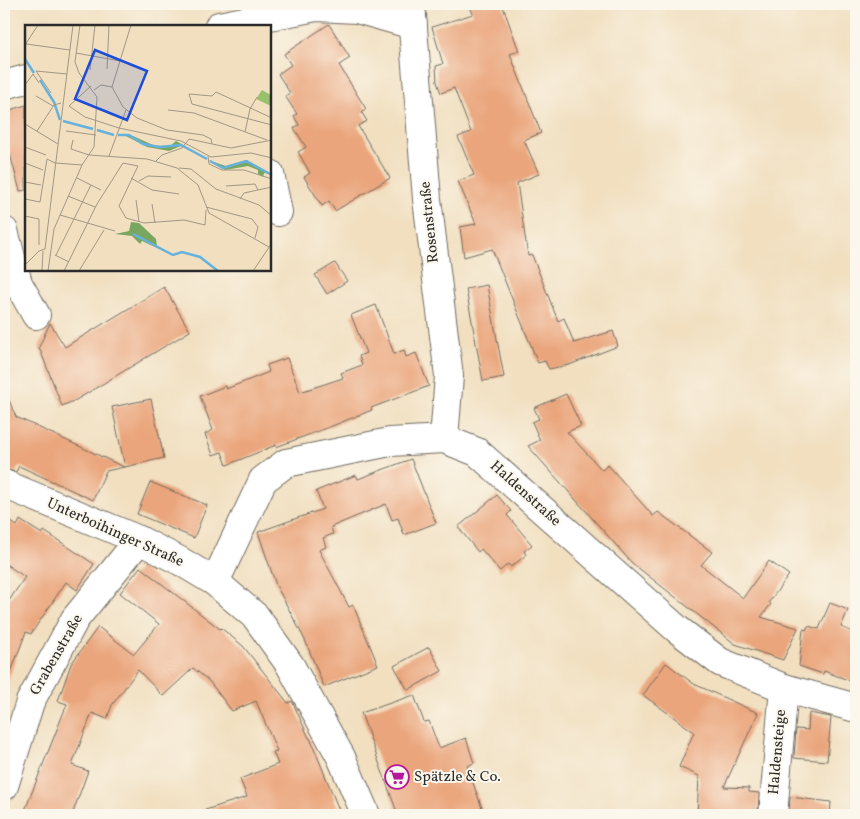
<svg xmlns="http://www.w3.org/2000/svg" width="860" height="819" viewBox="0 0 860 819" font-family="Vollkorn,serif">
  <rect width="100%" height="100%" fill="#fbf7ec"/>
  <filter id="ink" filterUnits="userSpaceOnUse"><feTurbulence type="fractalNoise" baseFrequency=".02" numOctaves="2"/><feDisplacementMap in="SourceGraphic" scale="10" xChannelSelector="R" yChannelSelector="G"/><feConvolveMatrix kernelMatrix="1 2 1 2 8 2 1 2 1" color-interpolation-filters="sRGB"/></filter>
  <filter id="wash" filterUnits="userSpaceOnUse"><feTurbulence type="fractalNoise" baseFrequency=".0096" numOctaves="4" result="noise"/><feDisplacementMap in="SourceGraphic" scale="20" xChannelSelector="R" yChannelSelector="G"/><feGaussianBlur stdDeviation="1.12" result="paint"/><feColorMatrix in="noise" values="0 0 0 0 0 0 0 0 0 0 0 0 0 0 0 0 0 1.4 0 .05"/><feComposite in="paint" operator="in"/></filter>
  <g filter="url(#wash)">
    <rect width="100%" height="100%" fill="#f1dfc0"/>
    <g id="blocks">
      <g fill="#eaa57c">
        <path d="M469 4H502L519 51 510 54 541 133 524 140 539 174 517 183 528 256 532 255 558 321 564 318 574 343 613 331 618 346 569 365 549 369 545 361 538 363 492 249 464 257 460 227 476 224 458 181 474 175 458 137 471 132 454 88 441 93 437 82 436 66 443 64 432 27 473 14Z"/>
        <path d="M329 24 350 58 339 65 366 109 362 113 367 121 358 126 390 178 335 211 329 201 322 206 304 177 310 173 298 152 306 147 294 128 299 125 294 116 297 114 285 96 290 93 278 74 291 65 284 54Z"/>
        <path d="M26 105V190L20 191 4 132V112Z"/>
        <path d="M335 263 347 281 327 294 315 275Z"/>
        <path d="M487 285 504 377 483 381 466 289Z"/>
        <path d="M164 287 190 331 76 400 62 406 39 347 50 323 65 347Z"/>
        <path d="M376 305 394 354 404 350 406 357 416 353 429 386 371 408 372 410 332 426 276 447V445L227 465 222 452 213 455 205 434 213 430 200 396 225 386 226 389 269 372 267 365 287 358 300 392 343 378 341 373 362 365 359 356 366 353 351 315Z"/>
        <path d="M4 388 16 417 124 467 106 471 93 500 19 466 16 472 4 469Z"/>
        <path d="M566 394 581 426 567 432 602 470 608 465 653 516 658 512 712 552 701 565 743 598 769 561 789 575 769 602 771 604 761 617 798 628 783 660 735 644 632 563 528 446 540 440 532 422 539 419 534 408Z"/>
        <path d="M151 399 164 458 125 467 112 407Z"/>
        <path d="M411 459 436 523 404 535 398 518 392 520 386 504 331 527 333 534 323 538 326 547 319 550 349 607 353 605 378 665 324 687 305 640 276 585 258 532 323 509 316 491 356 475 358 479Z"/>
        <path d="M150 482 207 505 194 538 137 514Z"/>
        <path d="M497 495 511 511 507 515 532 545 524 551 526 555 511 567 508 564 500 571 481 549 478 552 458 527Z"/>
        <path d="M4 517 17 526 20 520 42 534 44 531 94 564 77 590 66 582 31 634 26 632 6 685H4V608L25 577 4 563Z"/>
        <path d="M140 567 220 629 221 628 243 646 288 703 292 701 309 738H310L341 815H203L202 811 247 797 240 779 278 764 273 752 277 751 256 701 232 711 209 681 193 668 163 696 138 670 112 705 107 719 92 713 72 765 88 771 72 815H23L67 704 58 701 71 664 98 627 134 654 159 624 120 593Z"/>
        <path d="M830 603 848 610 841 627 856 633V683L824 671 823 674 799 666 803 629 806 630 808 626 819 629Z"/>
        <path d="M429 647 442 671 408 690 394 666Z"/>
        <path d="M666 663 694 684 758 713 724 787 749 788V792L759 793 758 815H697L699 776 679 767 694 732 643 695Z"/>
        <path d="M414 695 424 722 429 721 439 748 466 738 474 763 467 766 483 811 471 815H398L361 713Z"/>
        <path d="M809 713 831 717 827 761 794 758 796 729 808 730Z"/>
        <path d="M790 797 831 802 830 815H789Z"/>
      </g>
    </g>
  </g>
  <g filter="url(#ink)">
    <use href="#blocks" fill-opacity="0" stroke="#706a5f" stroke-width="1"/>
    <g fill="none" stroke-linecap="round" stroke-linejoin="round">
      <g stroke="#706a5f" stroke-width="30">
        <g id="minor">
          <path d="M411 4 427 199 449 376 444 439"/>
          <path d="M219 26 316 7 357 9 413 25"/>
          <path d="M4 85 26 79"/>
          <path d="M270 174 278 212"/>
          <path d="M4 231 18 283 36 315"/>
          <path d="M4 484 139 540 180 561 215 582 256 617 290 665 341 757 366 815"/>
          <path d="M215 582 263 480 286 463 390 442 444 439 477 452 677 629 720 662 784 688 856 708"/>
          <path d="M4 786 30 702 75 619 139 540"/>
          <path d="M773 815 784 688"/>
        </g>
      </g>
      <use href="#minor" stroke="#fff" stroke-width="28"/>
    </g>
  </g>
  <defs>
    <g id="supermarket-ring" transform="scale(1.25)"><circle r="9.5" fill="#fbf7ec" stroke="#b5179e" stroke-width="1.5"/><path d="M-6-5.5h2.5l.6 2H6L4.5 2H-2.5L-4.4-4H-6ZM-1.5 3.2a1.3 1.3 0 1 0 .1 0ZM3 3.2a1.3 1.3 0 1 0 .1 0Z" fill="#b5179e"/></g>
  </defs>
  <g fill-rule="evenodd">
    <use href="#supermarket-ring" x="397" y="777"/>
  </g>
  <g text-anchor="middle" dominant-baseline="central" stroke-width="4" stroke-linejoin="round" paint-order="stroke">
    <g font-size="15" fill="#2b2b2b" stroke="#fbf7ec">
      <text transform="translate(430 222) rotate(-96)">Rosenstraße</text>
      <text transform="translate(525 494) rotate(42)">Haldenstraße</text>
      <text transform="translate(115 533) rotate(24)">Unterboihinger Straße</text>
      <text transform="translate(57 655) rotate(-60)">Grabenstraße</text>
      <text transform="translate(778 752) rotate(-85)">Haldensteige</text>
    </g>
    <g font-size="15" fill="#2b2b2b" stroke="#fbf7ec" text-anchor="start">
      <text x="414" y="777">Spätzle &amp; Co.</text>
    </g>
  </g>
  <g transform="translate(25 25)">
    <rect width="246" height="246" fill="#f1dfc0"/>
    <path d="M237 65 246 70V81L231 74Z" fill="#99c16c"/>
    <path d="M99 110 108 111 128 120 144 122 151 116 158 120 144 126 122 122ZM183 135 201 141 222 135 246 149 239 148 238 152 233 149V145L223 141 200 145ZM106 197 114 198 131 214 132 221 147 230 117 216 115 219 107 211 90 209 104 206Z" fill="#7aa760"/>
    <path fill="none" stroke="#65b2de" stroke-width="2.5" d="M0 34 9 48M15 55 29 77 35 95M38 96 68 104M72 105 89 110M93 110H104L118 119 134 122 156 120 182 134M185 136 198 143 221 136 247 150M108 209 148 230 157 227 175 232 193 246"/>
    <path fill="none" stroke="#a29784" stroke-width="1" d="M1 19 45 25M0 20 13 0M51 28 95 36M82 44 84 0M65 45 70 0M0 60 8 49 14 58M66 61 44 81 60 92 94 103 156 116 186 132 226 128 247 133M87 62 106 0M69 65 76 60 87 62 98 82 112 93 142 105 178 110 186 114 187 119M26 68 11 46 42 49M11 71 28 81M143 85 169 88 242 115M247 93 191 67 187 71 164 69 167 79 247 100M0 99 33 119M12 106 29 80 36 78M41 106 71 110M220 107 225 84 232 72M48 115 46 124 64 130 122 134 152 143 173 160 184 188 244 222M0 122 21 130M84 131 101 85M183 131 184 139 197 145H219L247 154M22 134 30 138 57 140 69 122 72 72 54 48 50 37 55 0M130 137 137 130 157 123 164 114 206 123 247 115M0 138 18 145M154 143 166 144 191 164 234 180 247 191M52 153 76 165M106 153 127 165 154 169M114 156 123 151 146 152M0 157 16 160M201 161 230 159 233 165M43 171 70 182M0 174 15 177 22 134M215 174 219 168 247 162M111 175 114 197M127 179 130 198M181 182 227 194 233 202 230 213M35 190 90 206M0 191 14 194V220M14 226 20 224 48 0M30 230 44 237M31 230 66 160M0 240 14 226M17 246 18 226M23 246 29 204 57 140M39 246 72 179 98 138 113 141 94 181 101 193 119 198 159 195 180 200 181 185M54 246 79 205M228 246 247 218"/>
    <path fill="#1d4ed8" fill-opacity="0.15" stroke="#1d4ed8" stroke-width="2.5" d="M70 25 122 46 102 95 50 74Z"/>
    <rect width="246" height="246" fill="none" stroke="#2b2b2b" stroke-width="2.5"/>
  </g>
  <rect width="860" height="819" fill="none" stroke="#fbf7ec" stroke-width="20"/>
</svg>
